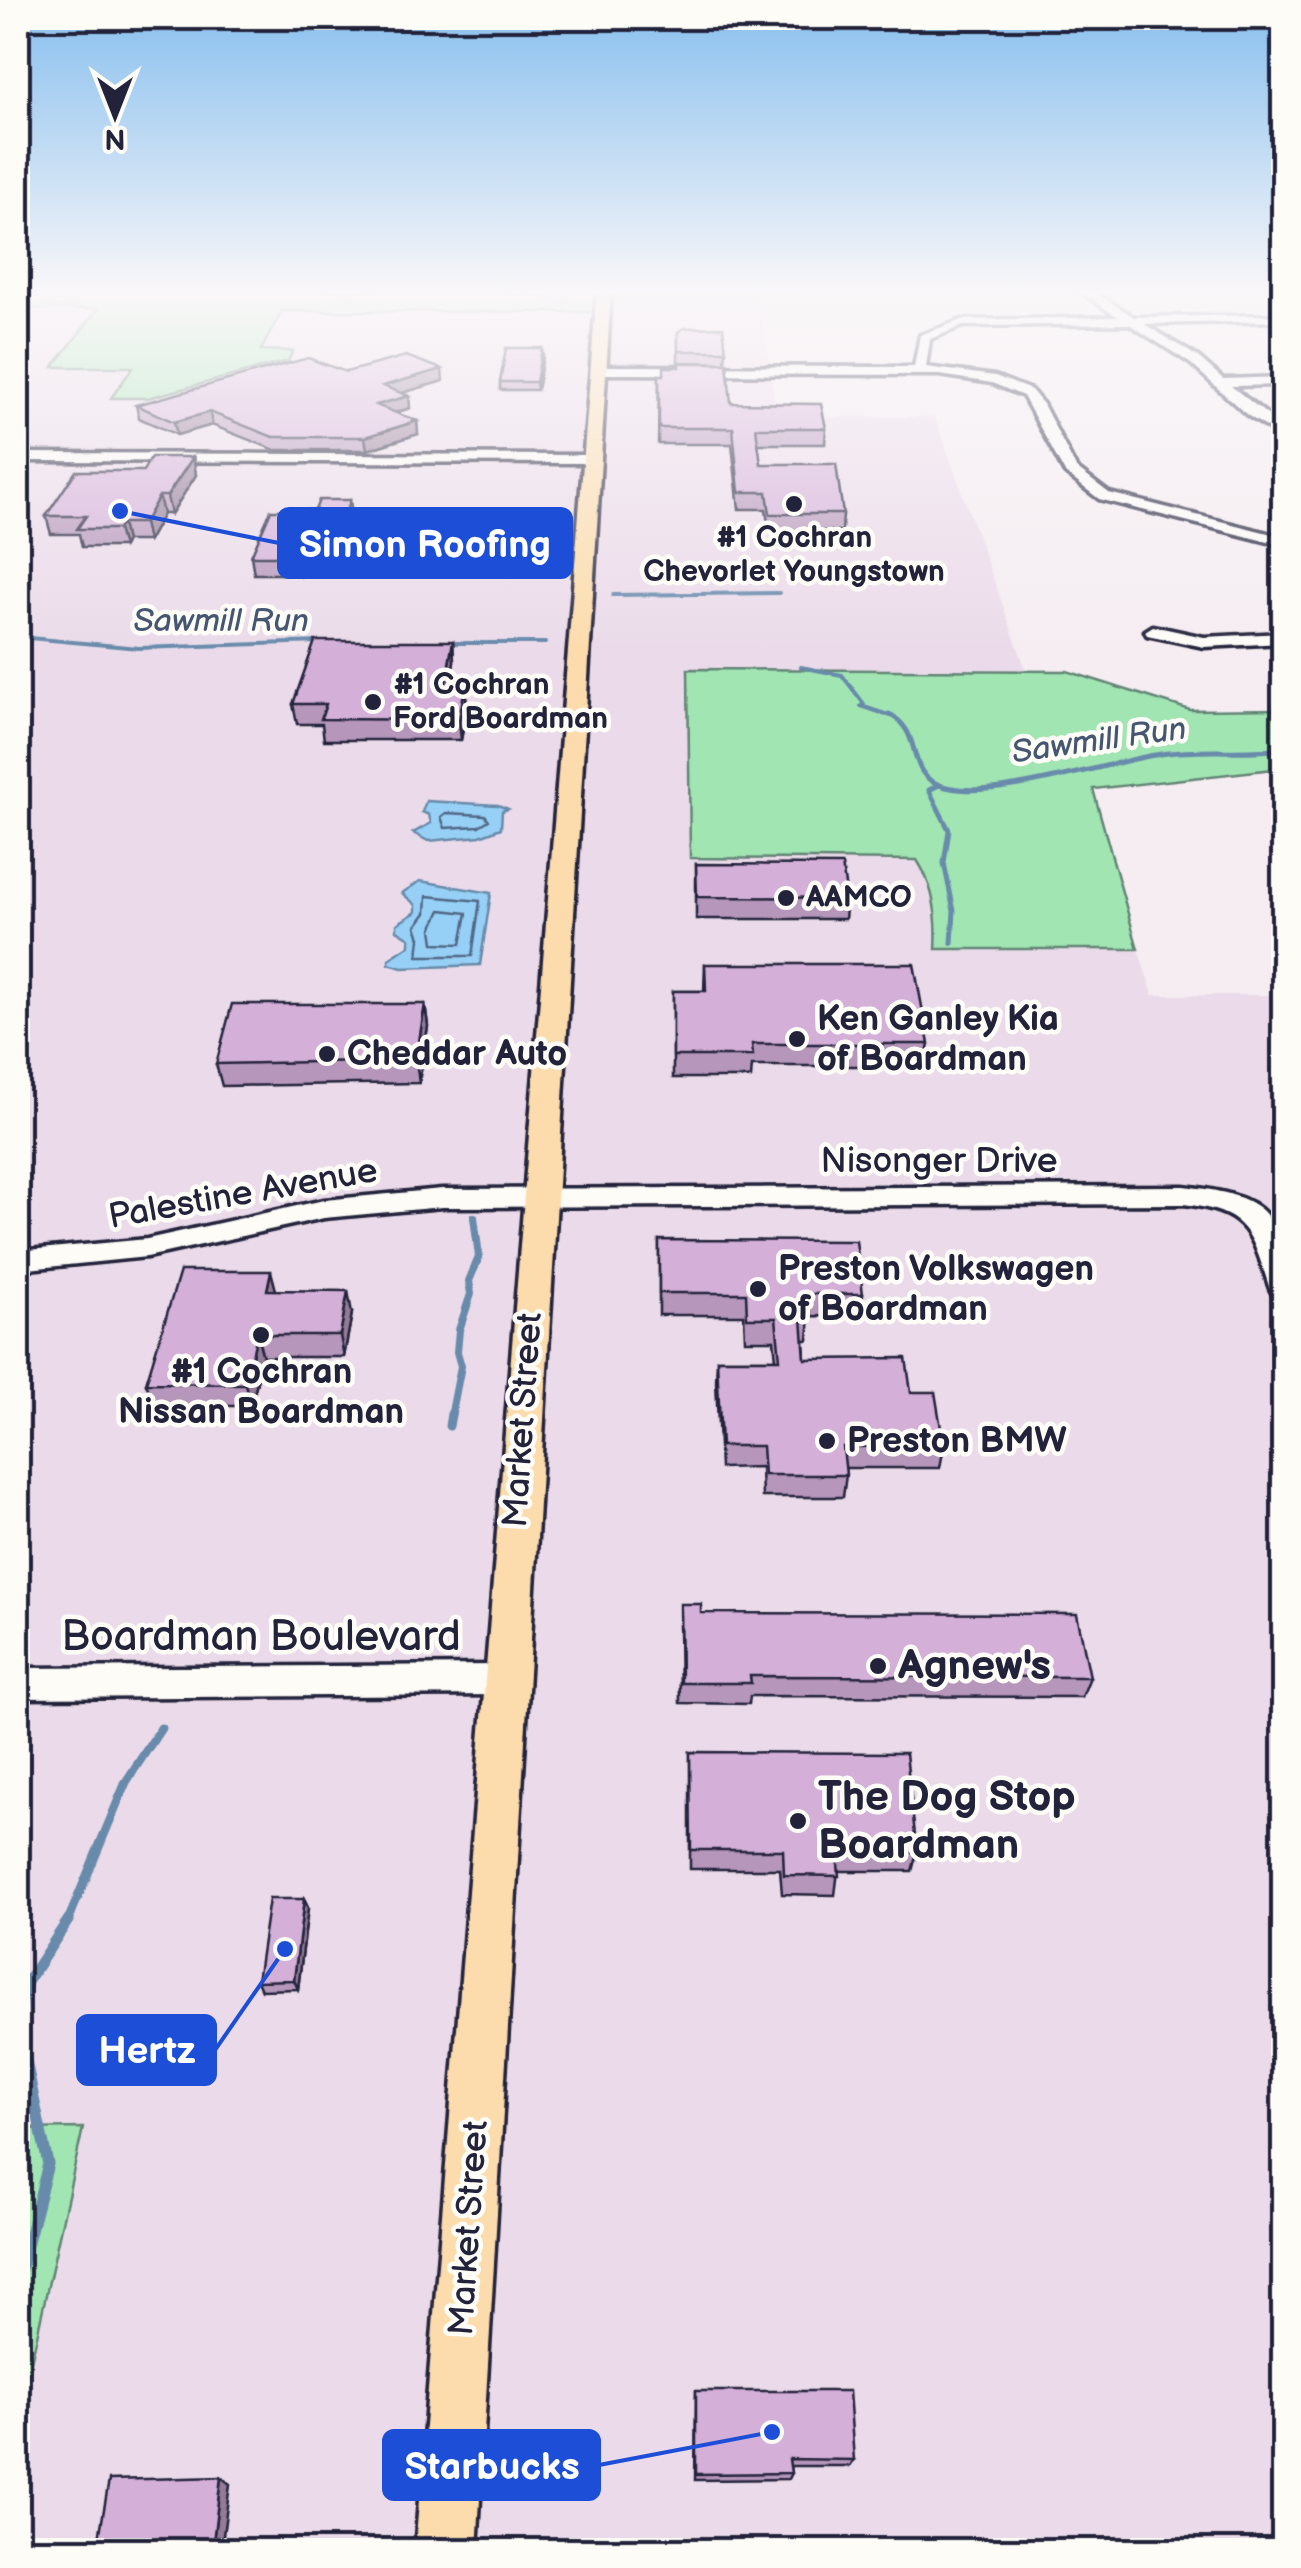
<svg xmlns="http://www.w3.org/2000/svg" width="1301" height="2568" viewBox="0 0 1301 2568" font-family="'Balsamiq Sans',sans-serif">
  <rect width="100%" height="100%" fill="#f5edf1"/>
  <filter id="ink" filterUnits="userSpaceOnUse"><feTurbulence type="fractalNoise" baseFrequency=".01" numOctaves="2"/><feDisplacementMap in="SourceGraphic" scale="20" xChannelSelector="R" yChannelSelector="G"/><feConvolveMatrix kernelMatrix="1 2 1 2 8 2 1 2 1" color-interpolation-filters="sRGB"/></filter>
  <g filter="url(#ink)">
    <path fill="#ebdbea" d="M604 290H805L807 299H761L777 417H935L1026 670H876L690 858 917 860 927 876 937 922V949H1138L1153 995H1283V2550H18V2421L82 2129H18V309H99L134 367 112 398H148L287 361 261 351 282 311 602 312Z"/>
    <g fill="#a1e6b2" stroke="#628476" stroke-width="2.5">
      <path d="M18 290 604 292 603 312 282 311 261 350 293 351 288 361 148 398H111L133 367H53L98 309H18Z"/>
      <path d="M688 669 1067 671 1190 710 1283 709V768L1093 789 1138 949H936C938 918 934 886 917 860L690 858Z"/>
      <path d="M83 2128 18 2421V2129Z"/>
    </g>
    <g fill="#97d0f6" stroke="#688aab" stroke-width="2.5">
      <path d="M426 801 498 805 508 809 502 811 501 828 480 836 428 841 413 833 431 823 429 815 422 812Z"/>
      <path d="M420 881 491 893 480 965 402 968 389 964V959L410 945V938L397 930V924L416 912V905L402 893Z"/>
    </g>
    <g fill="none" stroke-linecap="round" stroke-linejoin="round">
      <g stroke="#516886" stroke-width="2.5">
        <path d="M446 813 485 815 489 820 479 826 445 828 441 817Z"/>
        <path d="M427 896 480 901 472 956H418L420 938 416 926 426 913Z"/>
        <path d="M441 910 467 913 461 944 434 943 432 929Z"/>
      </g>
      <g stroke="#688aab" stroke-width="4">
        <path d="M450 290 537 295 562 303"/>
        <path d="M613 595 779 593"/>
        <path d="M18 637 139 648 322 642"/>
        <path d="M446 643H545"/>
        <path d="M801 667 842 675 864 704 861 706 894 717"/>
      </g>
      <g stroke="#688aab" stroke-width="5">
        <path d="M889 714C922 731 907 767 933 782 979 808 1108 761 1161 754 1202 748 1243 754 1284 749"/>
        <path d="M939 785 929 790 949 830 944 863 954 911 952 943"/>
      </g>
      <path stroke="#688aab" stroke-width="8" d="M451 1417 461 1366 457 1352 459 1330 471 1294 469 1281 479 1257 474 1217"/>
      <g stroke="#688aab" stroke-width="9">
        <path d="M449 1426 451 1414"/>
        <path d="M68 1921 126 1782 161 1728"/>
      </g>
      <path stroke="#688aab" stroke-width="11" d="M18 2280 48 2164 20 2033 22 2001 27 1982 69 1919"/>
      <g stroke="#22223b" stroke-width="7">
        <g id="minor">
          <path d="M1078 290H1091L1134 317 1284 315V321L1144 324 1198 357 1223 379 1284 377V385L1231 386 1284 428V438L1247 415 1190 363 1129 324 963 326 930 339 926 367 995 376 1031 390 1043 404 1076 468 1109 493 1284 537V546L1099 499 1065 473 1023 396 992 383 940 375 599 374 593 370 599 366 914 367 920 335 962 320 1118 317Z"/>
          <path d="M18 453 593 455 600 459 593 463 18 461Z"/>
          <path d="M1153 626 1204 637 1284 633V643L1204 647 1147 635 1145 631Z"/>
          <path d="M1183 1186C1269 1196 1284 1213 1284 1299L1274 1296 1270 1289C1251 1231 1248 1212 1183 1204L442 1207 324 1218 147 1257 18 1270V1251L147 1239 324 1200 442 1189Z"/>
          <path d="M506 1665 518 1669 523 1680 518 1691 506 1695 18 1698V1668Z"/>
        </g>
      </g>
      <g stroke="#22223b" stroke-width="7">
        <path id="major" d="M597 290H611L477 2550H415Z"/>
      </g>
      <use href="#minor" fill="#fdfcf7" fill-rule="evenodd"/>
      <use href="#major" fill="#fcdcac" fill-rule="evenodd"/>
    </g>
    <g fill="#b697bb" stroke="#22223b" stroke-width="2.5">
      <path d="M678 332 726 351 725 363 678 362Z"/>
      <path d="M543 356 537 390H500V382Z"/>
      <path d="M346 372 443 381 402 393 409 396 410 408 395 413 417 421 418 434 367 450H275L212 425 177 435 139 418 136 405Z"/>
      <path d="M659 375 731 403 826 428 825 444H758L761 464 843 514 842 531H769L766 509H739L732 444H658Z"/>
      <path d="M193 457 196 475 171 514H163L148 541H126L123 547H82L79 534H51L46 516 143 471Z"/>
      <path d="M350 500 352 514 381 532 369 568 304 567 301 574H254L251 556 315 510Z"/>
      <path d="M453 641 454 661 450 687H465L467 707 461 740H324L322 724H297L293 704Z"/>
      <path d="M696 864 847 898 845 919H696Z"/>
      <path d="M705 964 929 1044 925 1066H752L751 1078H673V991H704Z"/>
      <path d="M425 1004 428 1026 419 1083 222 1086 216 1064Z"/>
      <path d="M659 1240 863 1294 860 1317 810 1316 808 1340H804L805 1359 911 1392 944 1446 940 1468H845L846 1475 843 1497H762L761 1467 720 1468 716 1381 717 1359H776L774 1340H745L744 1315H659Z"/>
      <path d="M276 1290 352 1313 344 1357H263L251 1406H154L146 1383Z"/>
      <path d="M701 1613 1090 1677 1082 1697 750 1696 749 1704 680 1703 679 1625Z"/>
      <path d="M690 1752 917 1853 912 1871H838L835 1895 782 1894 780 1869H690Z"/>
      <path d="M304 1899 308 1908 298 1989 261 1990 257 1981Z"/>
      <path d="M696 2391 854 2460 850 2466H790L791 2473 788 2479 695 2480Z"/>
    </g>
    <g fill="#947b98" stroke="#22223b" stroke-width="2.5">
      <path d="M542 348 543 356 537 390 536 382Z"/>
      <path d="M442 369 443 381 384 398 383 386Z"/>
      <path d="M409 396 410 408 378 418 376 405Z"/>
      <path d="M210 412 212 425 177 435 174 422Z"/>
      <path d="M417 421 418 434 367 450 365 437Z"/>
      <path d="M193 457 196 475 171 514 167 496Z"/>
      <path d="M159 496 163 514 148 541 144 523Z"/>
      <path d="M379 514 381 532 369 568 367 549Z"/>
      <path d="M122 523 126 541 123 547 118 529Z"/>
      <path d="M301 549 304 567 301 574 299 556Z"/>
      <path d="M453 641 454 661 447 707 445 687Z"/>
      <path d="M465 687 467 707 461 740 459 720Z"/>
      <path d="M425 1004 428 1026 419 1083 416 1060Z"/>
      <path d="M271 1271 277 1294 267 1290Z"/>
      <path d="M348 1291 352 1313 344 1357 340 1335Z"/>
      <path d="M257 1335 263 1357 251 1406 245 1384Z"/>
      <path d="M304 1899 308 1908 298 1989 294 1980Z"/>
      <path d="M221 2477 230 2484 221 2550H212Z"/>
    </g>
    <g fill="#d4b0d9" stroke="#22223b" stroke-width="2.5">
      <path d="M723 327 726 351H678V332L684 328Z"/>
      <path d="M506 348H542L536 382H500Z"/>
      <path d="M406 356 442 369 383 386 409 396 376 405 417 421 365 437H273L210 412 174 422 136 405 308 358 346 372Z"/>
      <path d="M679 363H727L731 403 821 404 826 428H756L761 464H836L843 514H770L767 492H739L733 428H659V375H664V367H679Z"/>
      <path d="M151 457H193L167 496H159L144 523H122L118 529H77L86 516H46L76 471H143Z"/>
      <path d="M319 500H350L346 514H379L367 549H301L299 556H251L271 510H315Z"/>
      <path d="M315 641H453L445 687H465L459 720 321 719 326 704H293Z"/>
      <path d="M696 864 842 865 847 898 697 897Z"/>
      <path d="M705 964H914L929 1044H752L753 1056H673V991H706Z"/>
      <path d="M232 1004H425L416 1060 216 1064Z"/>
      <path d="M659 1240 856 1241 863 1294H808L811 1318H802L805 1359 906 1358 911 1392H935L944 1446 843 1447 846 1475H764L762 1446H721L717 1359H780L776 1318H747L746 1293H659Z"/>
      <path d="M180 1271H271L267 1290 348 1291 340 1335H257L245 1384 146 1383Z"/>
      <path d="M680 1604H701V1613L1077 1614 1090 1677 750 1676 751 1683H681Z"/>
      <path d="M690 1752 906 1753 917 1853 837 1852 839 1876 784 1875 783 1850H691Z"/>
      <path d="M269 1899H304L294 1980 257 1981Z"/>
      <path d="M696 2391H849L854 2460 789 2459 791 2473 696 2474Z"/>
      <path d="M221 2477 212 2550H97L109 2480Z"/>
    </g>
  </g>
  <linearGradient id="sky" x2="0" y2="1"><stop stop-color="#87bfee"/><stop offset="0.45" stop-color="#faf7f9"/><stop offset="1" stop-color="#faf7f9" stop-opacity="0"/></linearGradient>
  <rect width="1301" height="650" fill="url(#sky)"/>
  <g fill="#22223b" stroke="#fdfcf7" stroke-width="4">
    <circle cx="794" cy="504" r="10"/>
    <circle cx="373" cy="702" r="10"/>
    <circle cx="786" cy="898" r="10"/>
    <circle cx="797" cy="1039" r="10"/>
    <circle cx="327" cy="1054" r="10"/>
    <circle cx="758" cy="1289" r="10"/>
    <circle cx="261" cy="1335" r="10"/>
    <circle cx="827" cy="1441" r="10"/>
    <circle cx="878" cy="1666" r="10"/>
    <circle cx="798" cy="1821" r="10"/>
  </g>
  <g text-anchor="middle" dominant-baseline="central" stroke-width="9" stroke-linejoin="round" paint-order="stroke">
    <g font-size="30" font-weight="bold" fill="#22223b" stroke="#fdfcf7" text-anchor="start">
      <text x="794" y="538" text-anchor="middle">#1 Cochran<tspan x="794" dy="34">Chevorlet Youngstown</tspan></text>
      <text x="393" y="685">#1 Cochran<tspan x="393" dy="34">Ford Boardman</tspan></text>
      <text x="806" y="898">AAMCO</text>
    </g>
    <g font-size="32" font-style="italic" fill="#455673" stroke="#fdfcf7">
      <text x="221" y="621">Sawmill Run</text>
      <text transform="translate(1099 741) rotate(-8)">Sawmill Run</text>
    </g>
    <g font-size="35" font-weight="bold" fill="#22223b" stroke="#fdfcf7" text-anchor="start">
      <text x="817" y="1019">Ken Ganley Kia<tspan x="817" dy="40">of Boardman</tspan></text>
      <text x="347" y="1054">Cheddar Auto</text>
      <text x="778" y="1269">Preston Volkswagen<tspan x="778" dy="40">of Boardman</tspan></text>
      <text x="261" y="1372" text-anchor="middle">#1 Cochran<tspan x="261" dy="40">Nissan Boardman</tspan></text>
      <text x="847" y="1441">Preston BMW</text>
    </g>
    <g font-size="35" fill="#22223b" stroke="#fdfcf7">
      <text x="939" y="1161">Nisonger Drive</text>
      <text transform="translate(243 1194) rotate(-10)">Palestine Avenue</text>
      <text transform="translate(523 1420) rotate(-86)">Market Street</text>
      <text transform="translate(469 2228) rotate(-86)">Market Street</text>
    </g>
    <g font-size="42" fill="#22223b" stroke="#fdfcf7">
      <text x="261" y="1637">Boardman Boulevard</text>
    </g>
    <g font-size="42" font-weight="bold" fill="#22223b" stroke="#fdfcf7" text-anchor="start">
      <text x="898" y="1666">Agnew's</text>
      <text x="818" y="1797">The Dog Stop<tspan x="818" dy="48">Boardman</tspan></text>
    </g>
  </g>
  <path fill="none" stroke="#1d4ed8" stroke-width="4" d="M120 511L279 543M285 1949L215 2050M772 2432L599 2465"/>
  <g fill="#1d4ed8" stroke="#fdfcf7" stroke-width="4">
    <circle cx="120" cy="511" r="10"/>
    <circle cx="285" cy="1949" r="10"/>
    <circle cx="772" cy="2432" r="10"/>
  </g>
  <g fill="#1d4ed8" stroke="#1d4ed8" stroke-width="4">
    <rect x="279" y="509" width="292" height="68" rx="10"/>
    <rect x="78" y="2016" width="137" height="68" rx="10"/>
    <rect x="384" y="2431" width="215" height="68" rx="10"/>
  </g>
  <g font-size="38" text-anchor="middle" font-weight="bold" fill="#fff">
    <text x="425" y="557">Simon Roofing</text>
    <text x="147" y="2063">Hertz</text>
    <text x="492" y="2479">Starbucks</text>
  </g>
  <rect width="1301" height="2568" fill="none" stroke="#fdfcf7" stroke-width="60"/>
  <rect x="30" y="30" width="1241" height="2508" fill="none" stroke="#22223b" stroke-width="4" filter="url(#ink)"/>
  <g transform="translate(115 115) rotate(180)" stroke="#fdfcf7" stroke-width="8" paint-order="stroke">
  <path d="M0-8L18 38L0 25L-18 38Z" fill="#22223b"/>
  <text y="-15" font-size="28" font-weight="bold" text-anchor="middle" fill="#22223b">N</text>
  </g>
</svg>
